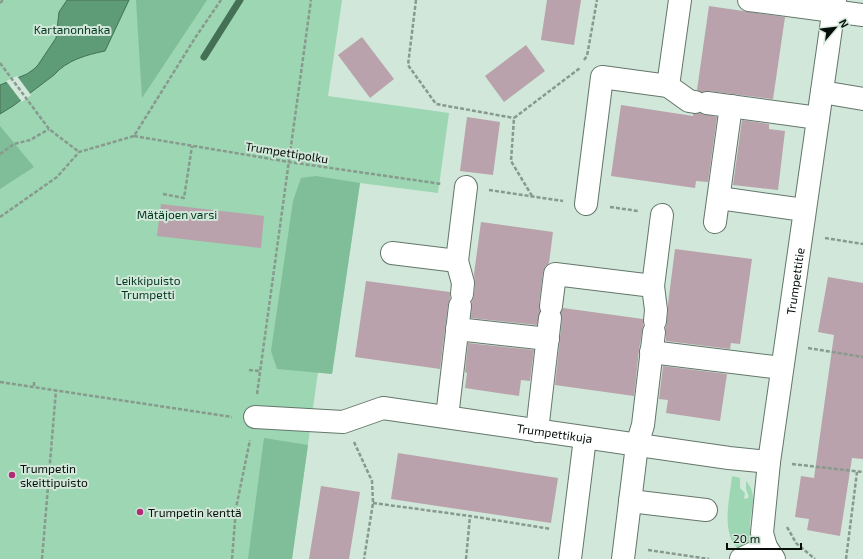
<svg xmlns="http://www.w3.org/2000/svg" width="863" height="559" viewBox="0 0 863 559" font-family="'Exo 2',sans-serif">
  <rect width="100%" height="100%" fill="#d1e7d9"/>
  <g fill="#9cd6b2">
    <path d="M0 0H342L328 96 449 113 438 193 360 183 332 374 318 372 292 559H0Z"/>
    <path d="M732 476 740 478V488L745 493 744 498 746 499 749 497 746 489V481C758 494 751 508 750 524 749 531 752 539 754 546L739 550C720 533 730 498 732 476Z"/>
  </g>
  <g fill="#7fbe98">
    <path d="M136 0H207L142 98Z"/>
    <path d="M0 126 34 167 0 189Z"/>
    <path d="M316 176 360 183 332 374 277 369 271 351 293 201 301 178Z"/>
    <path d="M264 438 308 445 292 559H248Z"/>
  </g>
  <path fill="#5e9b77" stroke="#447156" d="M67 0H129L105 51C86 55 67 60 54 75L13 106 0 114V85L27 74 34 69 38 65 56 38 59 12Z"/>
  <path fill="#d1e7d9" d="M17 76 31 95 22 102 6 81Z"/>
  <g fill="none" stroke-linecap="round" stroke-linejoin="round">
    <path stroke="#447156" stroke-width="7" d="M204 57 240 0"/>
  </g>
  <g fill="#b9a2ab">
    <path d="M547 0H581L574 45 541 40Z"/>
    <path d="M709 6 785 17 773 99 709 91 702 92 697 90Z"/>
    <path d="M362 37 394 79 370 98 338 55Z"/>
    <path d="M526 45 545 71 504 102 485 76Z"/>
    <path d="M621 105 693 116V114L700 113 717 117 708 182 696 181 695 188 611 176Z"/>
    <path d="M467 117 500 122 493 175 460 171Z"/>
    <path d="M742 120 769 124V129L785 131 778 190 733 185Z"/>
    <path d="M161 204 264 216 261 248 157 236Z"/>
    <path d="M481 222 553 232 549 263 545 267 543 272 539 304 540 311 537 325 471 318 472 302 474 295 475 284 474 274Z"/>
    <path d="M675 249 752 259 740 344 731 343 730 349 666 341V327L668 311V304Z"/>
    <path d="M828 277 863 283V459L852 458 840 536 807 530 809 519 795 517 801 476 814 478 834 335 818 332Z"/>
    <path d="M366 281 450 292V298L448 305 440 369 355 357Z"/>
    <path d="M563 308 643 319V326L639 350 634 396 555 385 562 319 561 313Z"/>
    <path d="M468 343 534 350 530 381 521 380 519 396 465 388 467 373 465 372Z"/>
    <path d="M663 366 727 374 720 421 666 413 668 400 659 399Z"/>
    <path d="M398 453 558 478 551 523 391 499Z"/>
    <path d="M321 486 360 492 349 559H309Z"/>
  </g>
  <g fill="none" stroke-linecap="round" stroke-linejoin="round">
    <g stroke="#63766a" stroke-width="24">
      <g id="minor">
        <path d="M749 0 863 15"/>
        <path d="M668 86 680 0"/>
        <path d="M822 92 863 99"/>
        <path d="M707 103 818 118"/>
        <path d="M719 198 804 210"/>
        <path d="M586 204 602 77 668 86 689 101 695 102"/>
        <path d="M715 222 731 106"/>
        <path d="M392 253 457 261"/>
        <path d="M462 294 463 283 457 261 466 187"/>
        <path d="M551 306 555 274 653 286"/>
        <path d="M655 321 656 310 653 286 662 215"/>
        <path d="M457 329 548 339"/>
        <path d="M651 352 782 368"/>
        <path id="s1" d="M255 417 343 422 383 408 729 458 769 462"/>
        <path d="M447 417 460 306"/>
        <path d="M537 431 550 318"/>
        <path d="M630 501 706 510"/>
        <path d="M570 559 585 438"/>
        <path d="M623 559 637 445 643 425 654 332"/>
        <path d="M741 559 766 547"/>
        <path id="s2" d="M774 559 766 547 762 533 769 462 835 0"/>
      </g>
    </g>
    <g stroke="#88998e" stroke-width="2.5" stroke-dasharray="4 2" stroke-linecap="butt">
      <path d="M416 0 408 65 436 104 514 118"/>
      <path d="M0 3 3 0"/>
      <path d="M584 60 587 56 597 0"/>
      <path d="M0 63 49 129 79 152"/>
      <path d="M134 136 289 162 442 184"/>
      <path d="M0 154 14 144 30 140 49 129"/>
      <path d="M489 190 563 201"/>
      <path d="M163 194 184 198 192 146"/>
      <path d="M532 196 511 161 514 118 580 68"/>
      <path d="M610 207 638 211"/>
      <path d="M0 217 57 177 79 152 134 136 195 38 221 0"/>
      <path d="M825 238 863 244"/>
      <path d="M808 348 863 357"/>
      <path d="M249 370 259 371"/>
      <path d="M0 382 232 417"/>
      <path d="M34 386V380"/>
      <path d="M257 394 311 0"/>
      <path d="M354 442 372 481 373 503 364 559"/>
      <path d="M792 464 863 472"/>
      <path d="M373 503 470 516 551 529"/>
      <path d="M787 527 796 543 815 559"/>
      <path d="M648 550 709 559"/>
      <path d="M42 559 56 390"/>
      <path d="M232 559 236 508 250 440"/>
      <path d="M466 559 470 516"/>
      <path d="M846 559 857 472"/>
    </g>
    <use href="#minor" stroke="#fff" stroke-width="22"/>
  </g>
  <g fill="#b02c75" stroke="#d1e7d9" stroke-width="1.5">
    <circle cx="12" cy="475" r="4"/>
    <circle cx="140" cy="512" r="4"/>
  </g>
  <g text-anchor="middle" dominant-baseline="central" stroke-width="4" stroke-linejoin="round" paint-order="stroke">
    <g font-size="12" fill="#02371f" stroke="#d1e7d9">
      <text x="72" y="29">Kartanonhaka</text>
      <text x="177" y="214">Mätäjoen varsi</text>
      <text x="148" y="280">Leikkipuisto<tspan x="148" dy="14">Trumpetti</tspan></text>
    </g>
    <g font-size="12" fill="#070e09" stroke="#d1e7d9">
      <text transform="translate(287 152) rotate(9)">Trumpettipolku</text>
      <text stroke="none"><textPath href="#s2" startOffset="283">Trumpettitie</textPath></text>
      <text stroke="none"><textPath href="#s1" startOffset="304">Trumpettikuja</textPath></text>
    </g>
    <g font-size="12" fill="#070e09" stroke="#d1e7d9" text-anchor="start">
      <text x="20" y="468">Trumpetin<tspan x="20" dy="14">skeittipuisto</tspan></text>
      <text x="148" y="512">Trumpetin kenttä</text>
    </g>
  </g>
  <g transform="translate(835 28) rotate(62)" stroke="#d1e7d9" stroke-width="3" paint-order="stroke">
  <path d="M0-3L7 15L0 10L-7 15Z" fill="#070e09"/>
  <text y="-6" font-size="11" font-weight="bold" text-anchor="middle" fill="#070e09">N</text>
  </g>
  <path d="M727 543v6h74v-6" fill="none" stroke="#070e09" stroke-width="2"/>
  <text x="733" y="543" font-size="12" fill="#070e09" stroke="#d1e7d9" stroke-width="3" paint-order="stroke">20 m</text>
</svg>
